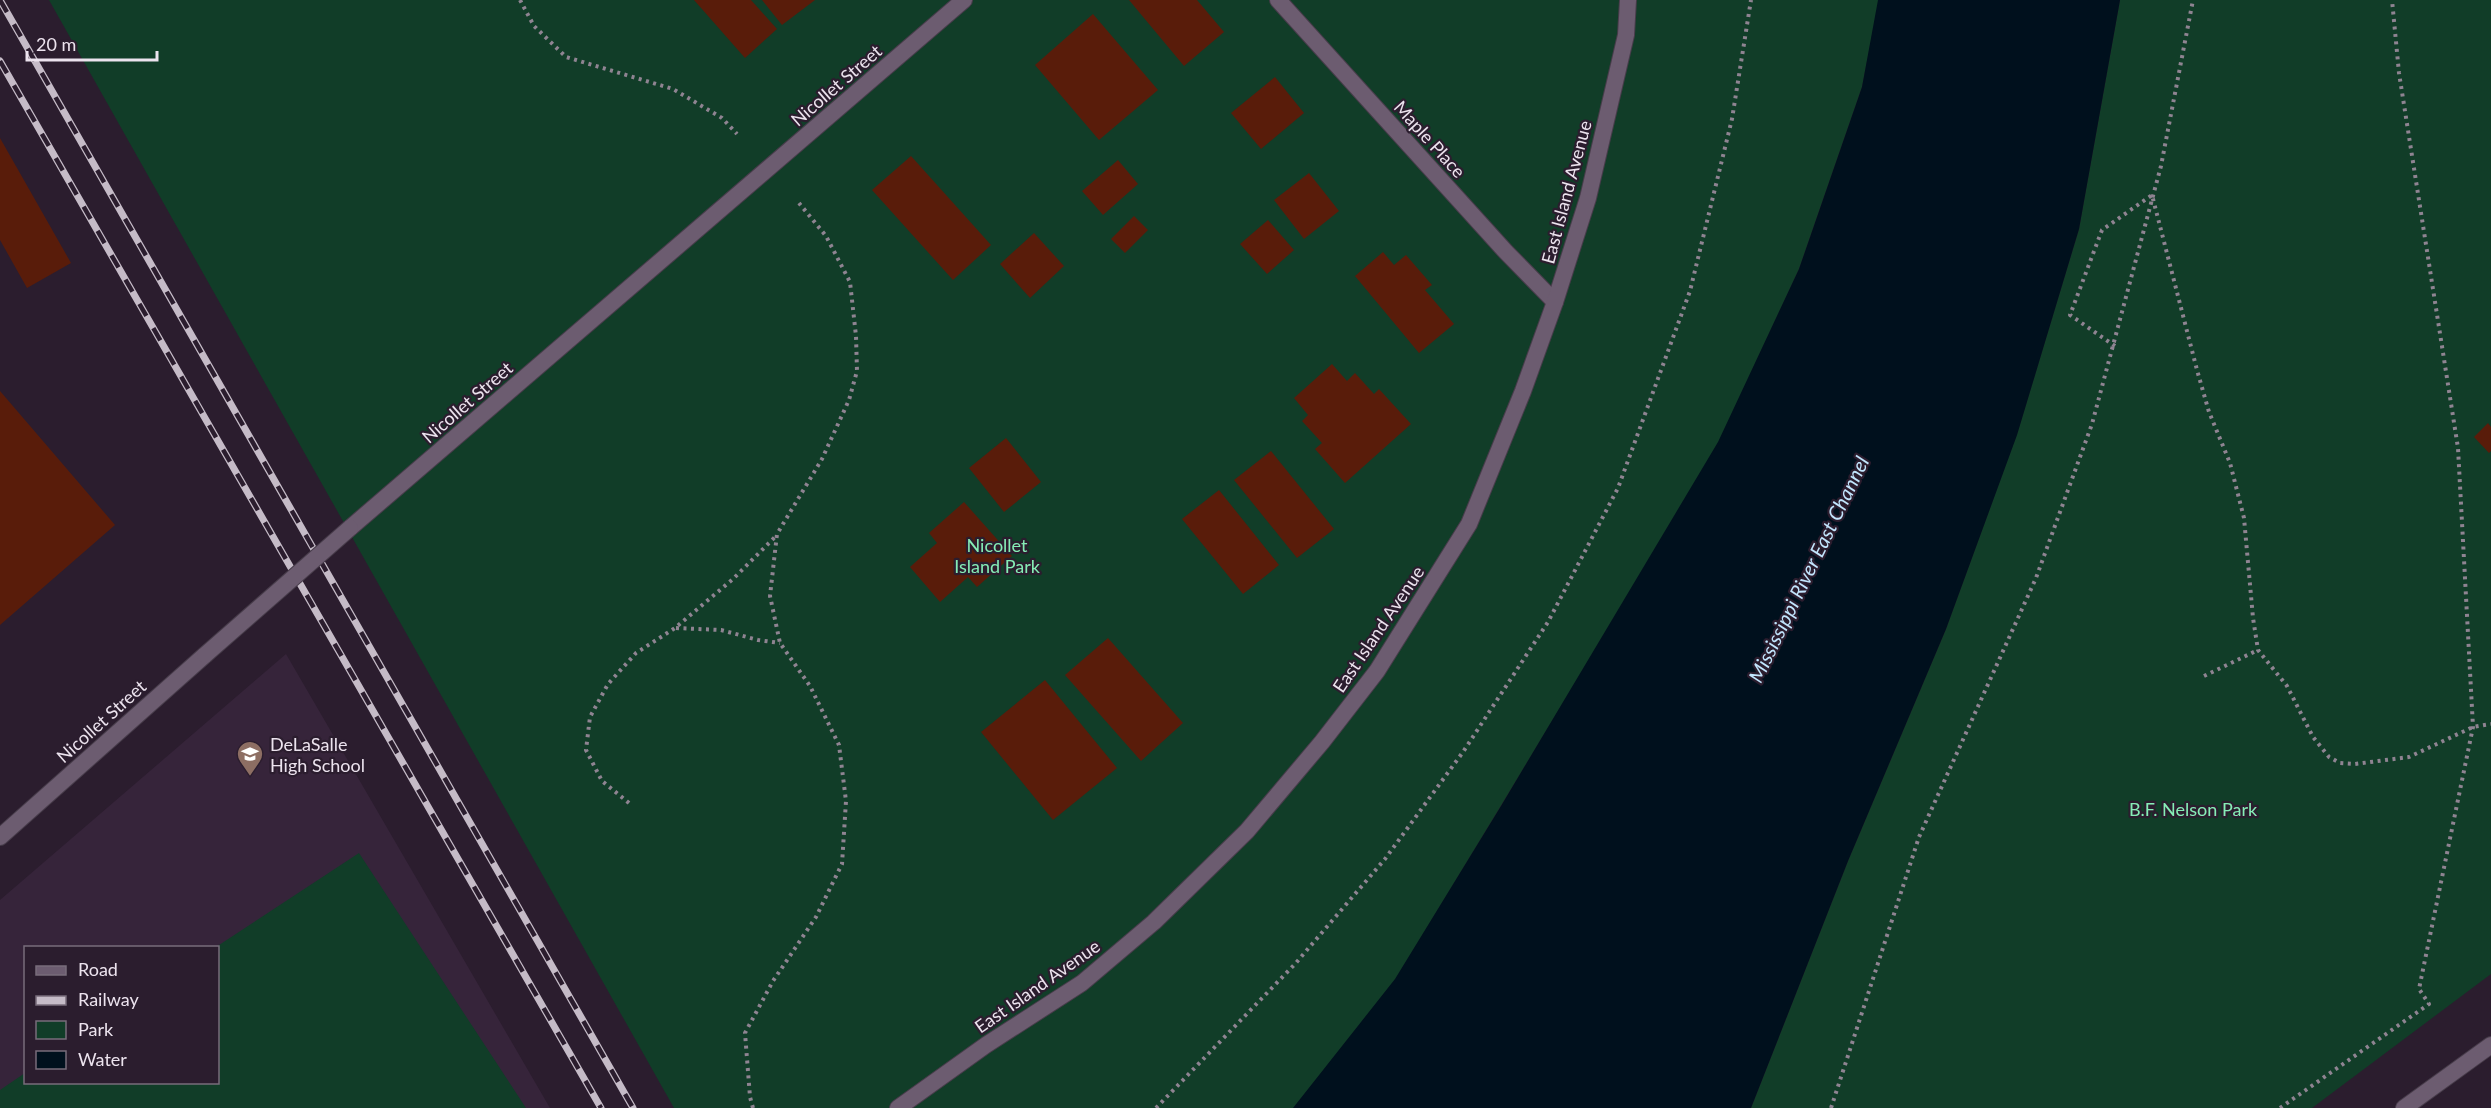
<svg xmlns="http://www.w3.org/2000/svg" width="2491" height="1108" viewBox="0 0 2491 1108" font-family="Lato,sans-serif">
  <rect width="100%" height="100%" fill="#2b1d2e"/>
  <path fill="#36243a" fill-rule="evenodd" d="M286 654 550 1108H0V900ZM26 948H218V1082H26Z"/>
  <g fill="#113d28">
    <path d="M49 0H1879L1862 87 1799 269 1719 442 1678 513 1396 979 1294 1108H674Z"/>
    <path d="M2120 0H2491V974L2312 1108H1751L1848 861 1946 629 2017 434 2079 229Z"/>
    <path d="M359 853 526 1108H0V1090L25 1073 26 1082H218L216 947Z"/>
  </g>
  <path fill="#00101d" d="M1878 0H2120L2079 229 2017 435 1946 629 1848 861 1751 1108H1293L1395 979 1501 806 1718 442 1799 269 1862 87Z"/>
  <g fill="#591c0a">
    <path d="M694 0H751L777 29 745 58Z"/>
    <path d="M762 0H815L782 25Z"/>
    <path d="M1129 0H1197L1224 32 1184 66Z"/>
    <path d="M1093 14 1158 90 1099 140 1035 65Z"/>
    <path d="M1275 77 1304 113 1261 149 1231 113Z"/>
    <path d="M0 138 71 263 27 288 0 240Z"/>
    <path d="M911 156 991 245 953 280 872 190Z"/>
    <path d="M1118 160 1138 184 1103 215 1082 191Z"/>
    <path d="M1309 173 1339 211 1304 239 1274 200Z"/>
    <path d="M1134 216 1148 230 1125 253 1111 239Z"/>
    <path d="M1268 220 1294 250 1267 274 1240 244Z"/>
    <path d="M1034 233 1064 266 1030 298 1000 264Z"/>
    <path d="M1383 252 1394 265 1406 255 1432 285 1425 290 1454 324 1419 353 1355 276Z"/>
    <path d="M1332 364 1347 381 1355 373 1374 394 1379 389 1411 424 1345 483 1315 449 1322 443 1302 421 1308 415 1294 398Z"/>
    <path d="M0 391 115 525 0 625Z"/>
    <path d="M2488 423 2491 427V451L2489 453 2474 437Z"/>
    <path d="M1006 438 1041 482 1004 512 969 468Z"/>
    <path d="M1271 451 1334 529 1297 558 1234 480Z"/>
    <path d="M1219 490 1279 565 1243 594 1182 519Z"/>
    <path d="M964 502 1012 556 977 587 968 577 940 602 910 567 937 543 929 533Z"/>
    <path d="M1108 638 1183 723 1141 761 1065 675Z"/>
    <path d="M1045 680 1117 768 1053 820 981 732Z"/>
  </g>
  <g fill="none" stroke-linecap="round" stroke-linejoin="round">
    <g stroke="#473c4a" stroke-width="18">
      <g id="minor">
        <path d="M1278 0 1506 252 1555 302"/>
        <path d="M350 528 964 0"/>
        <path d="M0 837 205 655"/>
        <path d="M898 1108 986 1045 1082 983 1154 922 1247 831 1322 742 1377 671 1469 524 1523 391 1555 302 1588 198 1626 35 1628 0"/>
      </g>
    </g>
    <g stroke="#473c4a" stroke-width="18">
      <path id="tertiary" d="M2404 1108 2491 1045"/>
    </g>
    <g stroke="#8f8492" stroke-width="4" stroke-dasharray="3 4.5" stroke-linecap="butt">
      <path d="M520 0 534 26 566 57 673 89 722 118 737 134"/>
      <path d="M2115 346 2070 315 2102 230 2152 195 2197 370 2209 412 2230 463 2244 518 2253 618 2258 650 2287 686 2313 737 2329 757 2340 763 2355 764 2409 757 2473 727 2491 724"/>
      <path d="M676 628 721 630 758 640 780 643"/>
      <path d="M2204 676 2258 650"/>
      <path d="M629 803 602 781 586 750 590 717 608 684 636 653 675 628 733 579 777 535"/>
      <path d="M753 1108 750 1097 745 1033 773 981 816 917 842 864 846 801 839 745 810 686 780 643 770 596 777 534 822 459 849 400 857 371 856 336 850 282 826 236 799 203"/>
      <path d="M1156 1108 1295 964 1385 859 1463 752 1548 622 1618 488 1690 291 1732 119 1751 0"/>
      <path d="M1831 1108 1919 837 2036 578 2092 424 2161 166 2193 0"/>
      <path d="M2280 1108 2429 1004 2419 989 2473 727 2458 448 2399 73 2392 0"/>
    </g>
    <use href="#minor" stroke="#6c5c70" stroke-width="16"/>
    <use href="#tertiary" stroke="#6c5c70" stroke-width="16"/>
    <g stroke="#c5bbc7" stroke-width="7">
      <g id="rail">
        <path d="M0 0 633 1108"/>
        <path d="M0 61 601 1108"/>
      </g>
    </g>
    <use href="#rail" stroke="#2b1d2e" stroke-width="4.5" stroke-dasharray="14" stroke-linecap="butt"/>
    <g stroke="#473c4a" stroke-width="18" stroke-linecap="butt">
      <path id="minor-bridge" d="M205 655 350 528"/>
    </g>
    <use href="#minor-bridge" stroke="#6c5c70" stroke-width="16"/>
  </g>
  <defs>
    <g id="school-pin" transform="scale(1.35)"><path d="M0 17L-7.5 6A9.5 9.5 0 1 1 7.5 6Z" fill="#8d6e63" stroke="#2b1d2e"/><path d="M0-5L7-2L0 1L-7-2ZM-4 1L0 2.5L4 1V4Q0 6-4 4Z" fill="#fff"/></g>
  </defs>
  <g fill-rule="evenodd">
    <use href="#school-pin" x="250" y="754"/>
  </g>
  <g text-anchor="middle" dominant-baseline="central" stroke-width="4.5" stroke-linejoin="round" paint-order="stroke">
    <g font-size="18" fill="#ece3ee" stroke="#2b1d2e">
      <text transform="translate(836 85) rotate(-41)">Nicollet Street</text>
      <text transform="translate(1430 139) rotate(48)">Maple Place</text>
      <text transform="translate(1566 192) rotate(-75)">East Island Avenue</text>
      <text transform="translate(467 402) rotate(-41)">Nicollet Street</text>
      <text transform="translate(1378 629) rotate(-56)">East Island Avenue</text>
      <text transform="translate(101 721) rotate(-42)">Nicollet Street</text>
      <text transform="translate(1037 986) rotate(-35)">East Island Avenue</text>
    </g>
    <g font-size="18" fill="#86edb6" stroke="#2b1d2e">
      <text x="997" y="545">Nicollet<tspan x="997" dy="21">Island Park</tspan></text>
      <text x="2193" y="809">B.F. Nelson Park</text>
    </g>
    <g font-size="18" fill="#ece3ee" stroke="#2b1d2e" text-anchor="start">
      <text x="270" y="744">DeLaSalle<tspan x="270" dy="21">High School</tspan></text>
    </g>
    <g font-size="20" font-style="italic" fill="#c2e5fd" stroke="#2b1d2e">
      <text transform="translate(1808 569) rotate(-64)">Mississippi River East Channel</text>
    </g>
  </g>
  <rect x="24" y="946" width="195" height="138" fill="#2b1d2e" stroke="#786c7b" stroke-width="1.5"/>
  <rect x="36" y="966" width="30" height="9" fill="#6c5c70" stroke="#786c7b" stroke-width="1.5"/>
  <text x="78" y="976" font-size="18" fill="#ece3ee">Road</text>
  <rect x="36" y="996" width="30" height="9" fill="#c5bbc7" stroke="#786c7b" stroke-width="1.5"/>
  <text x="78" y="1006" font-size="18" fill="#ece3ee">Railway</text>
  <rect x="36" y="1021" width="30" height="18" fill="#113d28" stroke="#786c7b" stroke-width="1.5"/>
  <text x="78" y="1036" font-size="18" fill="#ece3ee">Park</text>
  <rect x="36" y="1051" width="30" height="18" fill="#00101d" stroke="#786c7b" stroke-width="1.5"/>
  <text x="78" y="1066" font-size="18" fill="#ece3ee">Water</text>
  <path d="M27 51v9h130v-9" fill="none" stroke="#ece3ee" stroke-width="3"/>
  <text x="36" y="51" font-size="18" fill="#ece3ee" stroke="#2b1d2e" stroke-width="4.5" paint-order="stroke">20 m</text>
</svg>
